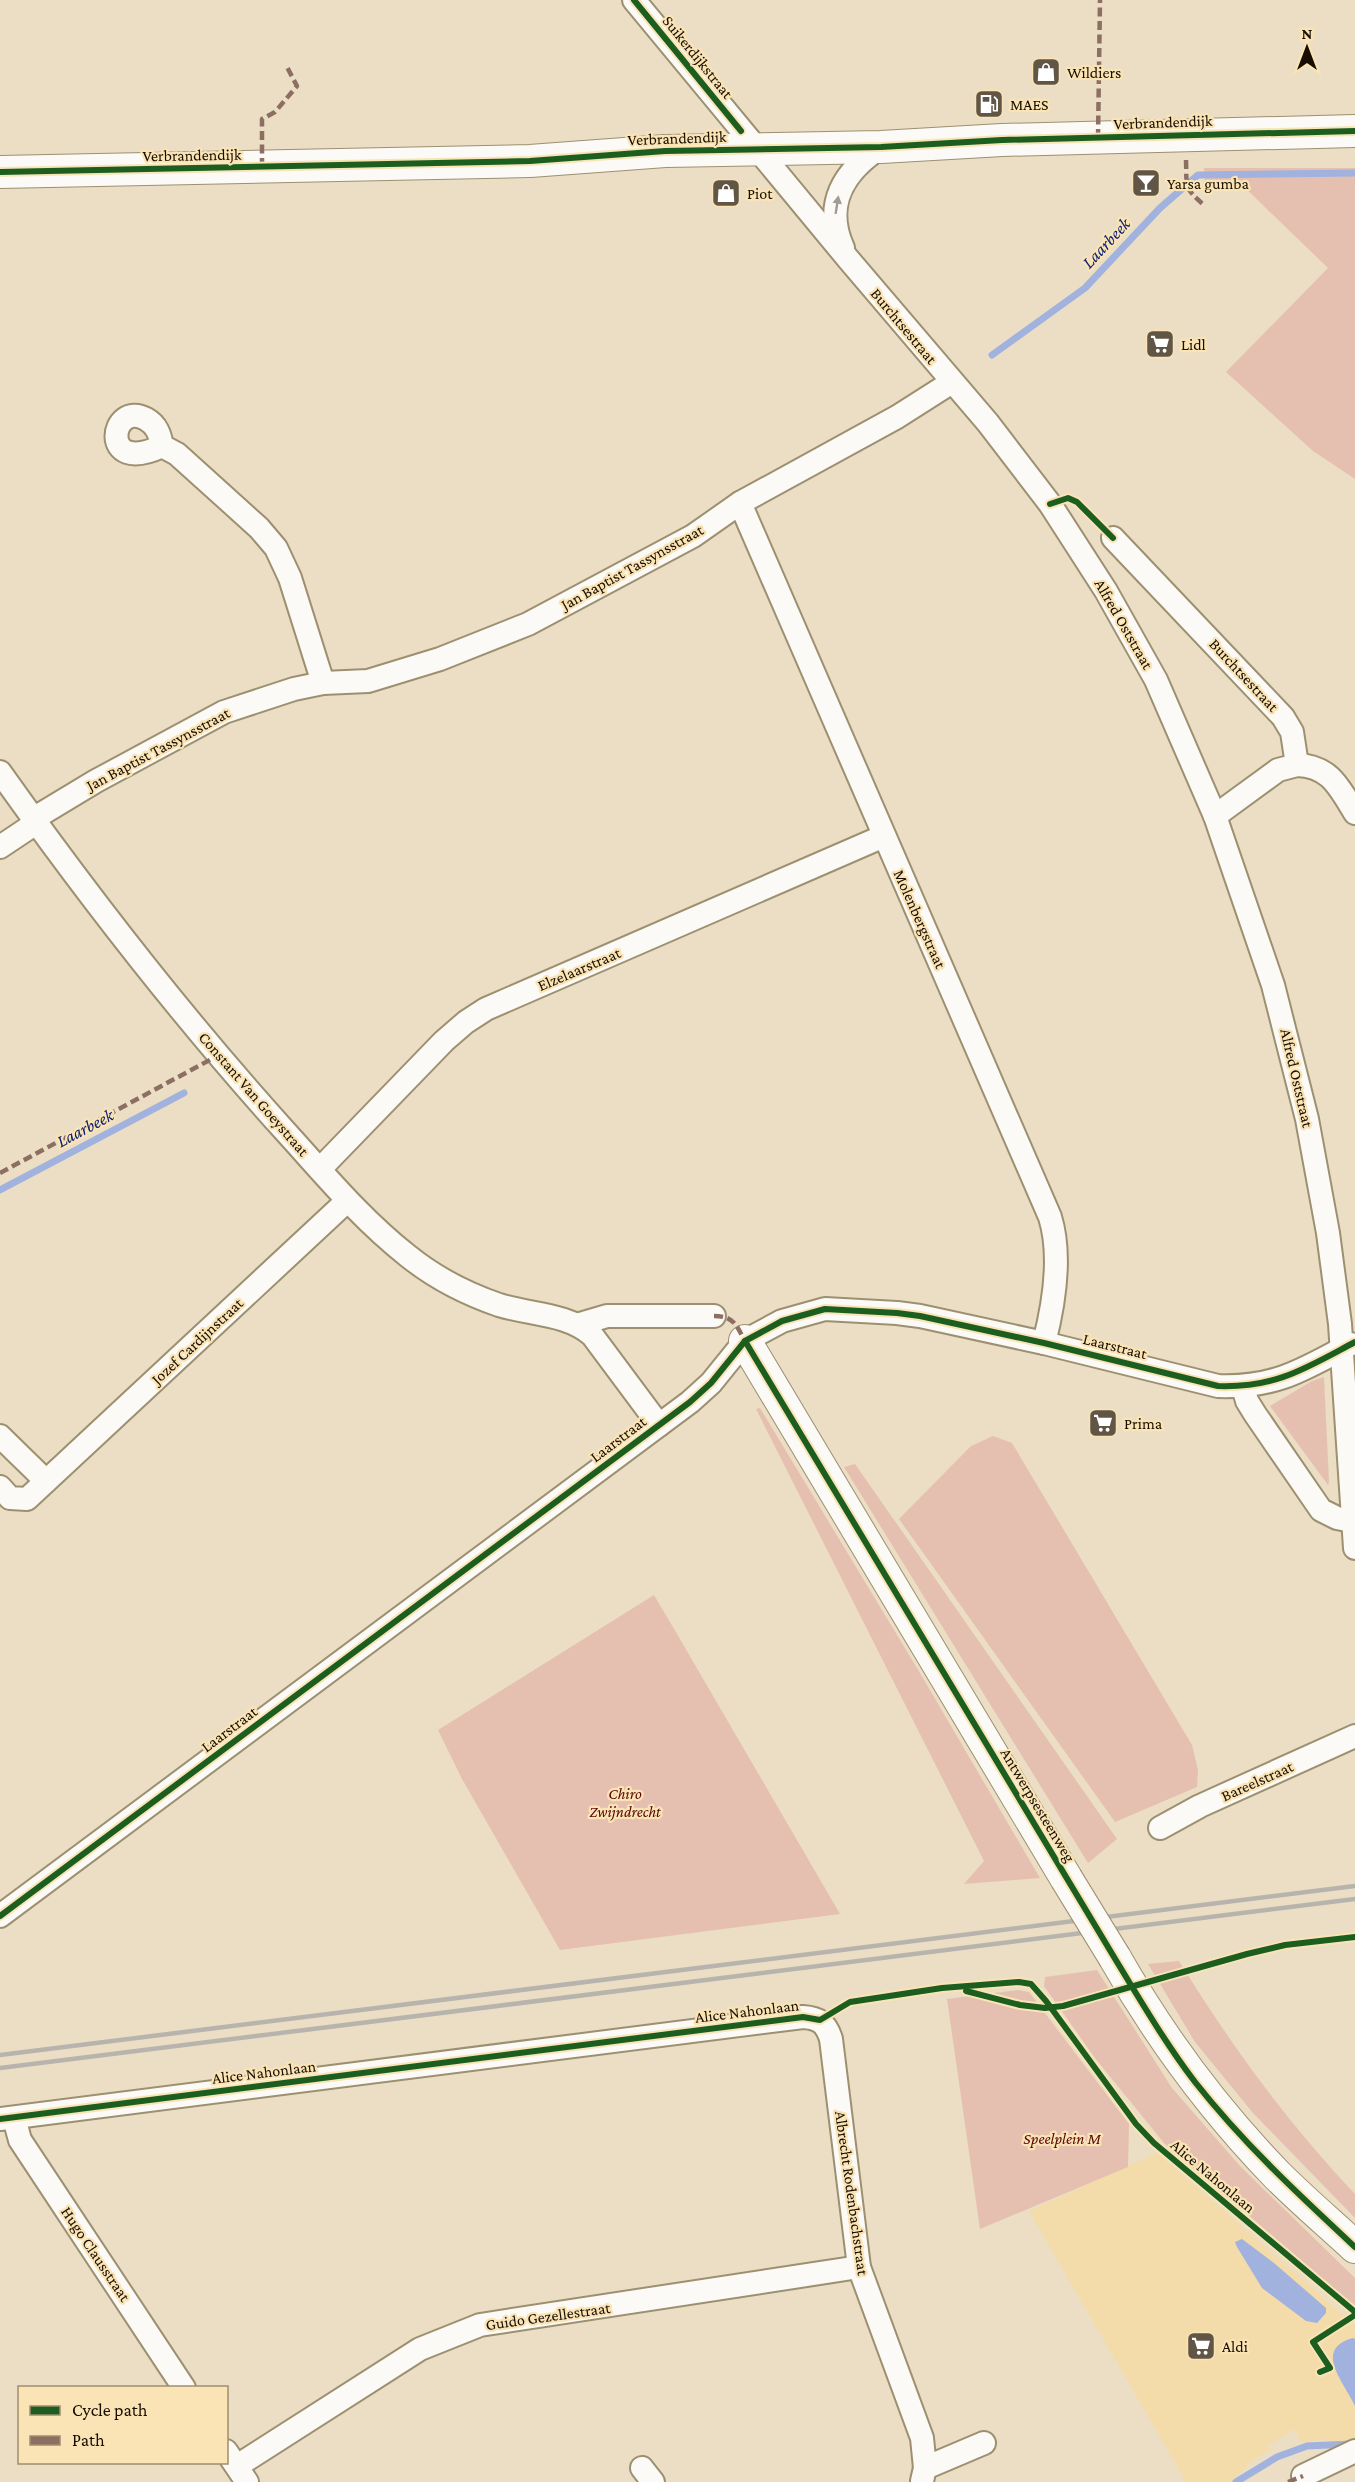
<svg xmlns="http://www.w3.org/2000/svg" width="1355" height="2482" viewBox="0 0 1355 2482" font-family="'Crimson Pro',serif">
  <rect width="100%" height="100%" fill="#ebdec4"/>
  <path fill="#f3dca9" d="M1157 2153 1355 2325V2447L1324 2440 1300 2442 1295 2429 1267 2446 1271 2449 1253 2460 1230 2482H1186L1029 2211Z"/>
  <g fill="#e5c0b0">
    <path d="M1204 168H1355V479L1313 451 1226 372 1328 268 1239 182 1205 184Z"/>
    <path d="M1324 1377 1329 1482 1328 1485 1270 1406 1312 1381Z"/>
    <path d="M760 1408 917 1668 1040 1878 964 1884 984 1861 756 1409Z"/>
    <path d="M993 1436 1012 1443 1192 1745 1198 1770 1197 1787 1115 1822 899 1519 971 1446Z"/>
    <path d="M855 1464 1117 1839 1088 1863 844 1467Z"/>
    <path d="M654 1595 677 1634 840 1914 560 1950 462 1779 438 1730Z"/>
    <path d="M1179 1961C1231 2045 1286 2121 1355 2194V2218L1253 2113 1195 2042 1148 1964Z"/>
    <path d="M1097 1970 1172 2088 1240 2166 1355 2278V2306L1164 2143 1095 2058 1044 1986 1045 1977Z"/>
    <path d="M1018 1990 1029 1992 1129 2124 1128 2167 980 2229 947 1999Z"/>
  </g>
  <g fill="#a0b2dd">
    <path d="M1242 2239 1274 2263 1326 2308V2313L1317 2323 1306 2321 1262 2288 1237 2247 1235 2242Z"/>
    <path d="M1353 2338 1355 2339V2406C1345 2383 1312 2349 1353 2338Z"/>
  </g>
  <g fill="none" stroke-linecap="round" stroke-linejoin="round">
    <g stroke="#a0b2dd" stroke-width="7">
      <path d="M992 355 1085 288 1160 208 1198 175 1355 173"/>
      <path d="M0 1190 184 1093"/>
      <path d="M1236 2482 1277 2457 1307 2446 1351 2444"/>
    </g>
    <g stroke="#9c9071" stroke-width="26">
      <g id="street">
        <path d="M634 0 849 260 988 423 1050 504 1106 591 1156 680 1215 816 1273 985 1307 1119 1328 1233 1340 1324 1355 1548"/>
        <path d="M843 248C823 204 844 171 881 147"/>
        <path d="M162 446C160 435 157 425 146 419 111 399 97 477 162 446L177 454 259 528 276 548 290 578 323 683"/>
        <path d="M740 503 1050 1217C1062 1256 1054 1304 1044 1343"/>
        <path d="M1113 538 1283 717 1292 732 1297 765C1330 766 1339 787 1355 813"/>
        <path d="M0 772C88 896 182 1017 284 1130 324 1174 361 1219 408 1256 434 1277 467 1294 499 1305 531 1315 566 1313 592 1335L659 1425"/>
        <path d="M1215 816 1278 770 1297 765"/>
        <path d="M33 819 96 781 224 712 294 689 323 683 368 681 440 659 528 624 693 536 740 503 897 417 952 382"/>
        <path d="M0 847 36 823"/>
        <path d="M320 1169 444 1041 466 1022 486 1009 884 836"/>
        <path d="M580 1324 607 1316H714"/>
        <path d="M1243 1387 1247 1401 1255 1414 1321 1510 1337 1518 1352 1521"/>
        <path d="M0 1436 46 1481"/>
        <path d="M0 1487 10 1498 27 1499 347 1201"/>
        <path d="M1160 1828 1200 1806 1355 1736"/>
        <path d="M0 1916 690 1402 711 1383 745 1341 782 1321 825 1309 897 1313 920 1316 1044 1343 1218 1386C1275 1388 1303 1370 1351 1344"/>
        <path d="M14 2118 20 2140 184 2388"/>
        <path d="M0 2119 803 2017C819 2018 826 2023 831 2039L859 2267 922 2438 925 2468"/>
        <path d="M226 2451 247 2482"/>
        <path d="M237 2466 420 2349 480 2325 859 2267"/>
        <path d="M642 2468 653 2482"/>
        <path d="M1303 2476 1355 2451"/>
        <path d="M922 2481 925 2468 984 2443"/>
      </g>
    </g>
    <g stroke="#9c9071" stroke-width="34">
      <g id="secondary">
        <path d="M0 172 530 161 665 151 881 147 1002 140 1355 131"/>
        <path d="M745 1341 1066 1878"/>
        <path d="M1115 1958C1160 2037 1214 2110 1277 2175 1302 2200 1329 2223 1355 2247"/>
      </g>
    </g>
    <use href="#street" stroke="#fcfaf6" stroke-width="22"/>
    <use href="#secondary" stroke="#fcfaf6" stroke-width="32"/>
    <g stroke="#b7b4ad" stroke-width="4.5">
      <path d="M0 2055 1355 1886"/>
      <path d="M0 2068 1355 1899"/>
    </g>
    <g stroke="#9c9071" stroke-width="34" stroke-linecap="butt">
      <path id="secondary-bridge" d="M1066 1878 1115 1958"/>
    </g>
    <use href="#secondary-bridge" stroke="#fcfaf6" stroke-width="32"/>
    <g stroke="#8d6e63" stroke-width="4.5" stroke-dasharray="9 4.5" stroke-linecap="butt">
      <path d="M1098 138 1100 0"/>
      <path d="M1186 160C1187 188 1183 187 1205 206"/>
      <path d="M262 167V119L275 112 297 86 287 67"/>
      <path d="M0 1173 219 1055"/>
      <path d="M714 1316C734 1316 736 1325 745 1341"/>
      <path d="M1288 2482 1303 2476"/>
    </g>
    <g stroke="#fae4b5" stroke-width="10">
      <g id="cycleway">
        <path d="M634 0 741 131"/>
        <path d="M0 172 530 161 665 151 881 147 1002 140 1355 131"/>
        <path d="M1050 504 1068 498 1077 502 1113 538"/>
        <path d="M745 1341 1117 1962C1142 2003 1166 2044 1195 2082 1243 2143 1299 2195 1355 2247"/>
        <path d="M0 1916 690 1402 711 1383 745 1341 782 1321 825 1309 897 1313 920 1316 1044 1343 1218 1386C1276 1388 1306 1368 1355 1342"/>
        <path d="M966 1991 1020 2005 1045 2008 1063 2006 1247 1954 1285 1945 1355 1937"/>
        <path d="M0 2119 803 2017 820 2020 850 2002 942 1988 1019 1982 1031 1984 1046 2001 1136 2124 1154 2143 1355 2312"/>
        <path d="M1320 2372 1330 2368 1313 2342 1355 2315"/>
      </g>
    </g>
    <use href="#cycleway" stroke="#1b5e20" stroke-width="6"/>
  </g>
  <defs><path id="oneway-solid" d="M-6-.8H1V-3.2L6.5 0L1 3.2V.8H-6Z" transform="scale(1.5)"/></defs>
  <use fill="#a09b94" href="#oneway-solid" transform="translate(837 205) rotate(-81)"/>
  <defs>
    <g id="shop-square" transform="scale(1.5)"><rect x="-9" y="-9" width="18" height="18" rx="4" fill="#615645" stroke="#fae4b5"/><path d="M-5-2.5h2.3a2.7 3.5 0 0 1 5.4 0H5L5.5 6h-11ZM-1.5-2.5h3a1.5 2.3 0 0 0-3 0Z" fill="#fff"/></g>
    <g id="fuel-square" transform="scale(1.5)"><rect x="-9" y="-9" width="18" height="18" rx="4" fill="#615645" stroke="#fae4b5"/><path d="M-5.5-6h7V0h2V4h1.3V-2.5L3-4.5l.8-.8L6-3V5H2.5V1h-1V6h-7ZM-4.2-4.7v3.2H.2V-4.7Z" fill="#fff"/></g>
    <g id="bar-square" transform="scale(1.5)"><rect x="-9" y="-9" width="18" height="18" rx="4" fill="#615645" stroke="#fae4b5"/><path d="M-6-5H6L.8 .8V4.5H3.5V6h-7V4.5H-.8V.8Z" fill="#fff"/></g>
    <g id="supermarket-square" transform="scale(1.5)"><rect x="-9" y="-9" width="18" height="18" rx="4" fill="#615645" stroke="#fae4b5"/><path d="M-6-5.5h2.5l.6 2H6L4.5 2H-2.5L-4.4-4H-6ZM-1.5 3.2a1.3 1.3 0 1 0 .1 0ZM3 3.2a1.3 1.3 0 1 0 .1 0Z" fill="#fff"/></g>
  </defs>
  <g fill-rule="evenodd">
    <use href="#shop-square" x="1046" y="72"/>
    <use href="#fuel-square" x="989" y="104"/>
    <use href="#bar-square" x="1146" y="183"/>
    <use href="#shop-square" x="726" y="193"/>
    <use href="#supermarket-square" x="1160" y="344"/>
    <use href="#supermarket-square" x="1103" y="1423"/>
    <use href="#supermarket-square" x="1201" y="2346"/>
  </g>
  <g text-anchor="middle" dominant-baseline="central" stroke-width="4.5" stroke-linejoin="round" paint-order="stroke">
    <g font-size="16" fill="#170d00" stroke="#fae4b5">
      <text transform="translate(698 57) rotate(51)">Suikerdijkstraat</text>
      <text transform="translate(1163 122) rotate(-2)">Verbrandendijk</text>
      <text transform="translate(677 138) rotate(-2)">Verbrandendijk</text>
      <text transform="translate(192 155) rotate(-1)">Verbrandendijk</text>
      <text transform="translate(904 326) rotate(50)">Burchtsestraat</text>
      <text transform="translate(632 567) rotate(-29)">Jan Baptist Tassynsstraat</text>
      <text transform="translate(1124 624) rotate(60)">Alfred Oststraat</text>
      <text transform="translate(1244 675) rotate(47)">Burchtsestraat</text>
      <text transform="translate(158 749) rotate(-28)">Jan Baptist Tassynsstraat</text>
      <text transform="translate(920 919) rotate(66)">Molenbergstraat</text>
      <text transform="translate(579 969) rotate(-23)">Elzelaarstraat</text>
      <text transform="translate(1297 1078) rotate(77)">Alfred Oststraat</text>
      <text transform="translate(254 1094) rotate(49)">Constant Van Goeystraat</text>
      <text transform="translate(197 1341) rotate(-43)">Jozef Cardijnstraat</text>
      <text transform="translate(1115 1346) rotate(14)">Laarstraat</text>
      <text transform="translate(618 1439) rotate(-37)">Laarstraat</text>
      <text transform="translate(229 1729) rotate(-37)">Laarstraat</text>
      <text transform="translate(1257 1781) rotate(-24)">Bareelstraat</text>
      <text transform="translate(1038 1805) rotate(59)">Antwerpsesteenweg</text>
      <text transform="translate(747 2011) rotate(-7)">Alice Nahonlaan</text>
      <text transform="translate(264 2072) rotate(-7)">Alice Nahonlaan</text>
      <text transform="translate(1213 2176) rotate(40)">Alice Nahonlaan</text>
      <text transform="translate(852 2193) rotate(82)">Albrecht Rodenbachstraat</text>
      <text transform="translate(96 2254) rotate(56)">Hugo Clausstraat</text>
      <text transform="translate(548 2316) rotate(-8)">Guido Gezellestraat</text>
    </g>
    <g font-size="16" fill="#170d00" stroke="#fae4b5" text-anchor="start">
      <text x="1067" y="72">Wildiers</text>
      <text x="1010" y="104">MAES</text>
      <text x="1167" y="183">Yarsa gumba</text>
      <text x="747" y="193">Piot</text>
      <text x="1181" y="344">Lidl</text>
      <text x="1124" y="1423">Prima</text>
      <text x="1222" y="2346">Aldi</text>
    </g>
    <g font-size="16" font-style="italic" fill="#590409" stroke="#fae4b5">
      <text x="625" y="1793">Chiro<tspan x="625" dy="18">Zwijndrecht</tspan></text>
      <text x="1062" y="2138">Speelplein M</text>
    </g>
    <g font-size="18" font-style="italic" fill="#0d2174" stroke="#fae4b5">
      <text transform="translate(1106 243) rotate(-47)">Laarbeek</text>
      <text transform="translate(85 1128) rotate(-28)">Laarbeek</text>
    </g>
  </g>
  <rect x="18" y="2386" width="210" height="78" fill="#fae4b5" stroke="#9f8e6d" stroke-width="1.5"/>
  <rect x="30" y="2406" width="30" height="9" fill="#1b5e20" stroke="#9f8e6d" stroke-width="1.5"/>
  <text x="72" y="2416" font-size="18" fill="#170d00">Cycle path</text>
  <rect x="30" y="2436" width="30" height="9" fill="#8d6e63" stroke="#9f8e6d" stroke-width="1.5"/>
  <text x="72" y="2446" font-size="18" fill="#170d00">Path</text>
  <g transform="translate(1307 48)" stroke="#fae4b5" stroke-width="4.5" paint-order="stroke">
  <path d="M0-4.5L10 22L0 15L-10 22Z" fill="#170d00"/>
  <text y="-9" font-size="16" font-weight="bold" text-anchor="middle" fill="#170d00">N</text>
  </g>
</svg>
